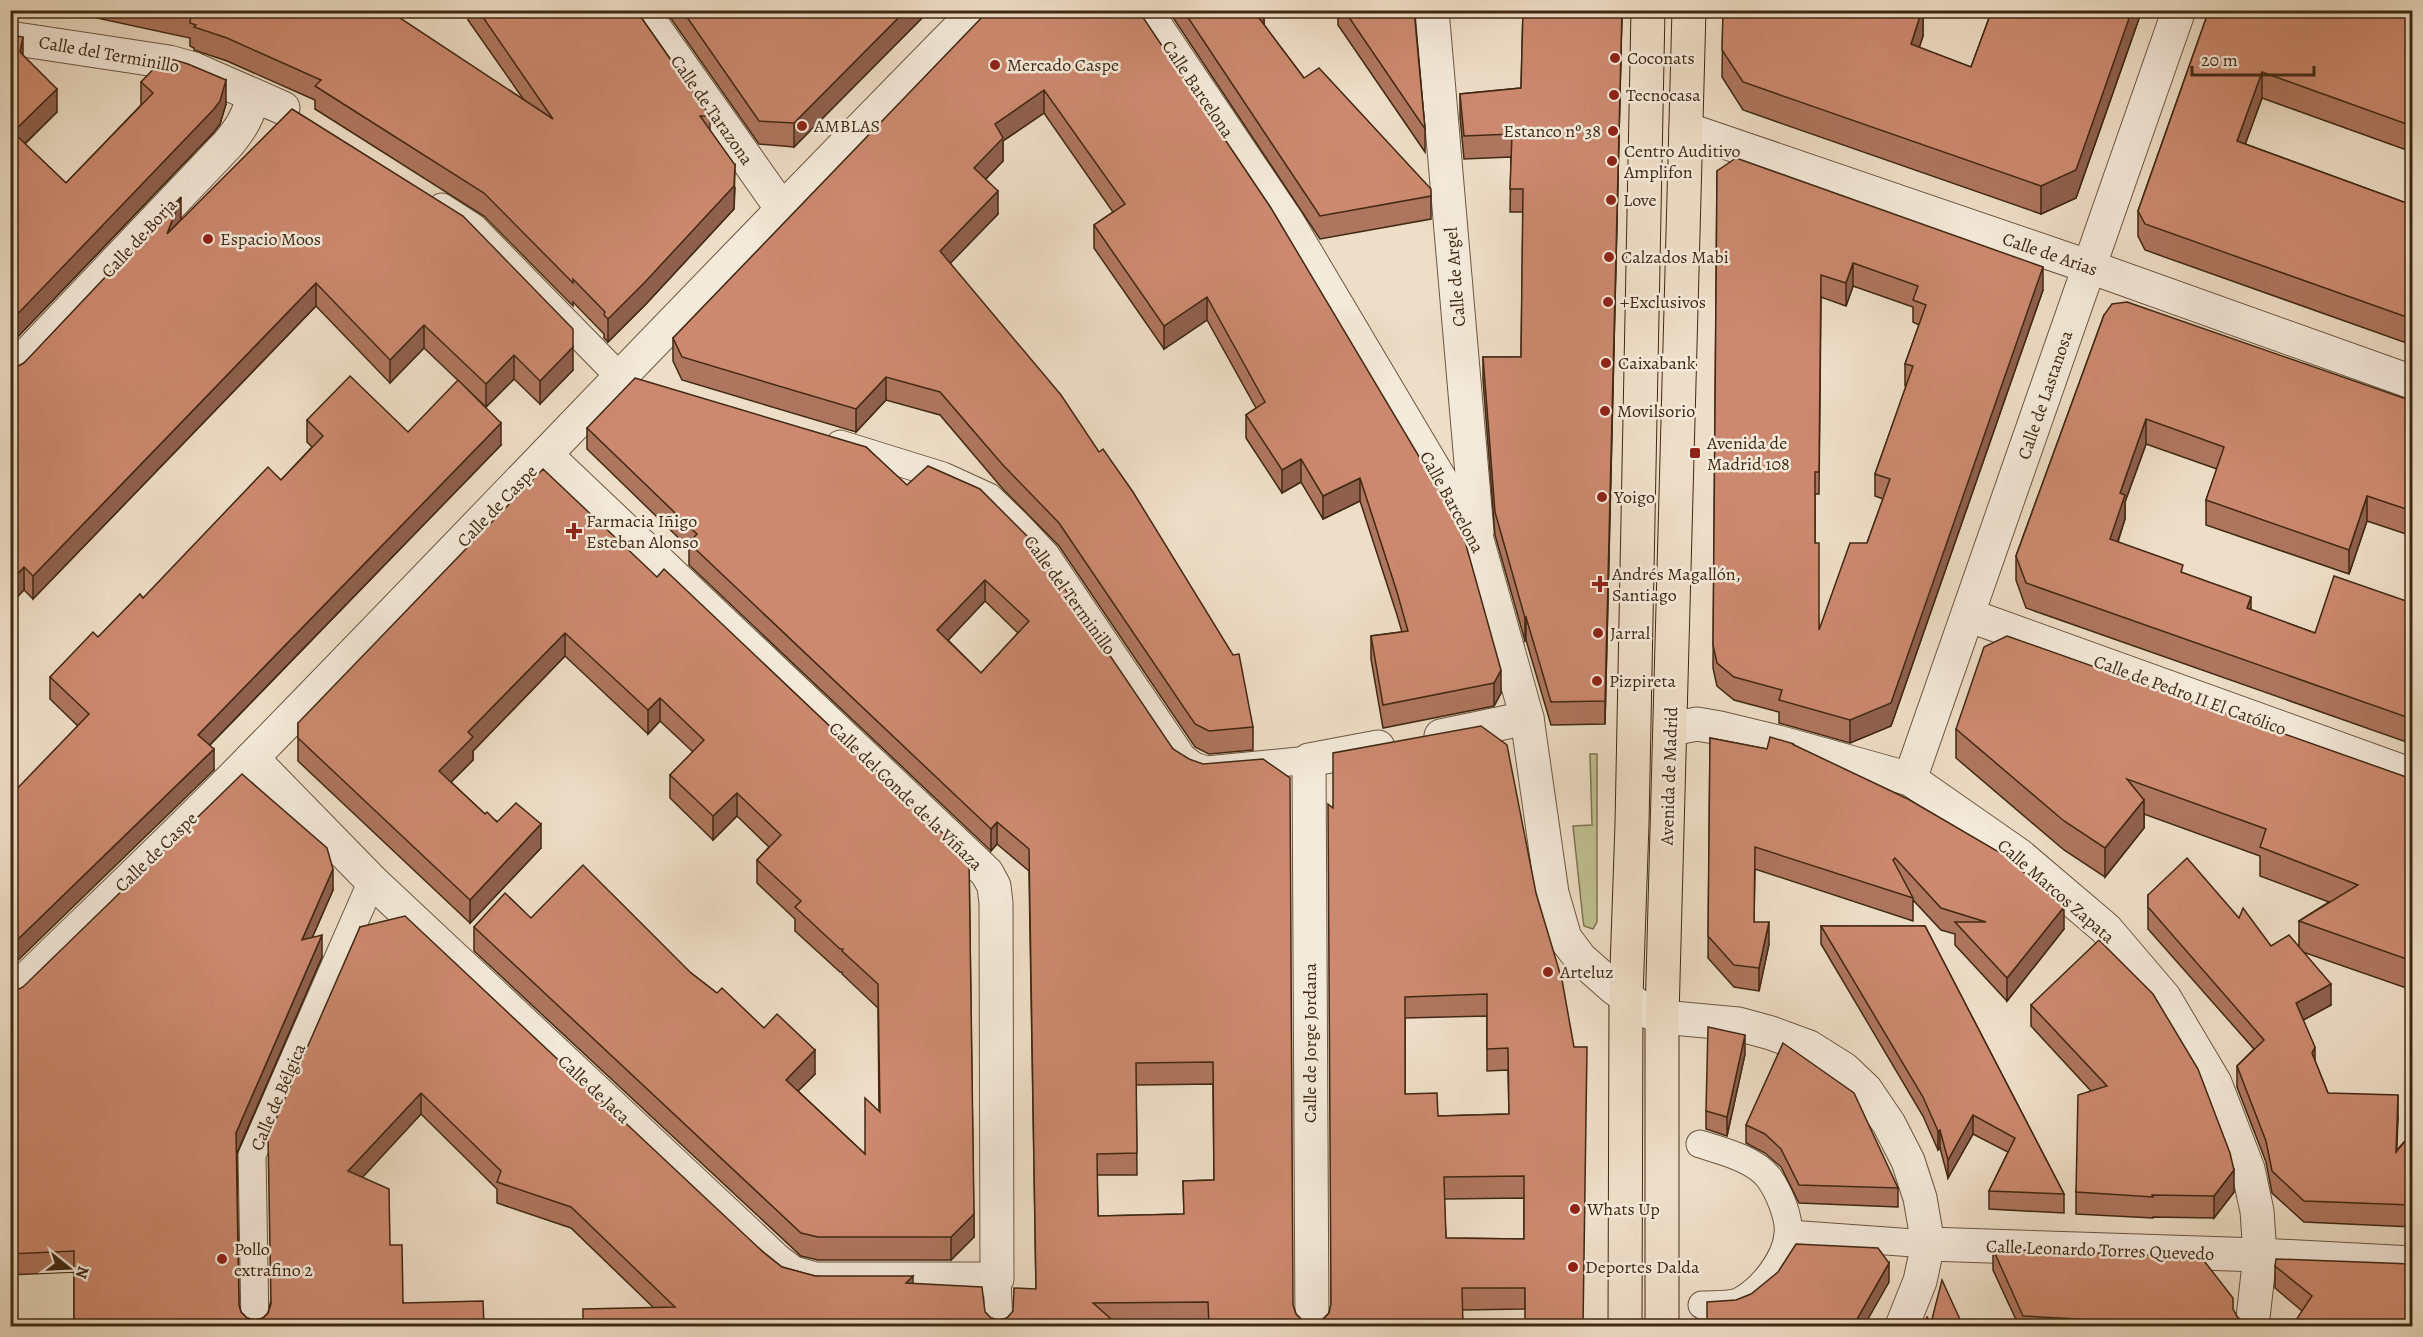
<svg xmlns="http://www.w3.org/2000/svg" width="2423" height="1337" viewBox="0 0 2423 1337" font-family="Alegreya,serif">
  <rect width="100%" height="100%" fill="#eedec7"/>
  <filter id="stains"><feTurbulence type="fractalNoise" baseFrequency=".00333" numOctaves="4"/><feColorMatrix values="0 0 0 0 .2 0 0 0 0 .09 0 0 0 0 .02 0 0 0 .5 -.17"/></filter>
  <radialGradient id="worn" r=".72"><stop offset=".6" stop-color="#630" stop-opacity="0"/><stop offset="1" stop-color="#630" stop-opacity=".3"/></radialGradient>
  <path fill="#bfc091" stroke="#807452" stroke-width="1.5" d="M1590 754H1597V922L1593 929 1584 926 1583 920 1573 826 1592 825Z"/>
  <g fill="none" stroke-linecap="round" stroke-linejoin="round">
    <g stroke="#6c563f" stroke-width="29">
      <g id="pedestrian">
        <path d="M442 207 473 227 614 371"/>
        <path d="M840 444 943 476 989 497 1018 525 1046 555 1183 758 1194 766 1207 770 1309 760"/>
        <path d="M1700 1144C1722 1151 1755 1159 1769 1178 1779 1192 1790 1218 1788 1234 1786 1259 1763 1288 1742 1300 1733 1306 1713 1304 1702 1305"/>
        <path d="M1789 1234 1928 1244"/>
        <path d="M997 1279 999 1326"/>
        <path d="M255 1326 252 1155 372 881"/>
      </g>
    </g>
    <g stroke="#6c563f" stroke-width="35">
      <g id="minor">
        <path d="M642 10 782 209"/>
        <path d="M1145 10 1287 221 1478 543 1527 718 1552 893 1565 938 1580 958 1614 988 1644 1010 1662 1017 1738 1024 1771 1033 1809 1047 1844 1069 1866 1090 1889 1124 1908 1161 1920 1198 1928 1244 1920 1281 1902 1326"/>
        <path d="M1432 10 1477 532"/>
        <path d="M10 38 169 62 194 69 283 108"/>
        <path d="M1686 129 2090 267 2412 382"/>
        <path d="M10 373 228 144C241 128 249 116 253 95"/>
        <path d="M1968 615 2412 775"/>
        <path d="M1671 729 1697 724 1720 728 1778 742 1910 779 2019 855 2106 929 2164 997 2215 1083 2248 1169 2257 1211 2260 1255 2253 1318 2251 1326"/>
        <path d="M1441 736 1527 718"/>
        <path d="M252 758 372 881 776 1260 793 1273 815 1279H997L996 903 994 886 987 873 546 455"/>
        <path d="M1910 779 2179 10"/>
        <path d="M10 995C91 916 174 838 253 757 495 509 733 257 977 10"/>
        <path d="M1928 1244 2260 1255 2412 1263"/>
        <path d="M1312 1326 1309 760 1378 747"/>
      </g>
    </g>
    <g stroke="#402812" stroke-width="35">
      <g id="primary">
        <path d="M1625 1326 1626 997 1632 824 1648 10"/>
        <path d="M1662 1326V1017L1689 10"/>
      </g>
    </g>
    <use href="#pedestrian" stroke="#f4eadb" stroke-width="27"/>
    <use href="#minor" stroke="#f4eadb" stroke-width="33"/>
    <use href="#primary" stroke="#eedec7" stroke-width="33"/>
  </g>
  <g fill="#af765f" stroke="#402812" stroke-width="1.5" fill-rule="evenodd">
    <path d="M60 10H304L524 100 468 20V10H636L710 116V130L735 188 734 209 646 304 608 342 604 338V334L573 302V306L484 216 315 109V100L227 61 194 50V48L190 46V38Z"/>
    <path d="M665 10H930L794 147 759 144Z"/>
    <path d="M1138 10 1501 693 1494 706 1383 728 1371 659V636L1402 632 1397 615 1360 501 1323 519 1301 482 1282 493 1246 438V415L1256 408 1207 320 1164 349 1094 248V225L1113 212 1044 113 1003 141V161L986 179 998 214 950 263 1253 727V750L1209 754 1195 747 1059 546 1002 488 940 415 886 400 856 432 682 380 673 361V338Z"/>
    <path d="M1168 10H1264V25L1304 78 1431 196V219L1320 239Z"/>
    <path d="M1338 10H1414L1425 129V152L1338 25Z"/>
    <path d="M1523 10H1622L1605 724 1551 725 1526 640 1525 641 1495 535 1483 380V357H1521L1523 212H1510L1511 157 1464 159 1460 117V94L1521 88Z"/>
    <path d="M1723 10H1923V36L1919 48 1971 67 1992 10H2142L2076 198 2041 214 1743 110 1722 77Z"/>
    <path d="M2209 10H2412V152L2262 98 2245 144 2412 205V345L2145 250 2138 236V211Z"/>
    <path d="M10 35 57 112 25 144 66 183 141 105V82L226 104 220 124 214 132 10 345Z"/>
    <path d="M1717 171 2043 290 1891 726 1850 743 1779 723V712L1734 700 1717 686 1713 668ZM1853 286 1913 307V322L1919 325 1905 364V386L1906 387 1875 474V496L1883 499 1867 543 1819 630 1815 543V494H1819L1821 297 1846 306Z"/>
    <path d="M181 219 573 370 540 404 514 379 486 407 424 348 390 383 316 306 33 599 24 590 15 368 24 363Z"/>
    <path d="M2104 315 2412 401V536L2367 521 2349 574 2206 525V500L2217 469 2146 444 2125 502V519L2118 542 2183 573 2251 610 2315 633 2412 603V744L2026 608 2016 580V556Z"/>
    <path d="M307 420 408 432 501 445 210 745 214 770 78 726 50 699V677L98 637 281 480 312 447 307 442Z"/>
    <path d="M587 428 866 447 1173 749 1293 1305 1296 1314 1303 1321 1313 1323 1322 1320 1329 1313 1331 1305 1333 808 1536 893 1525 1309 1462 1310 1463 1326 1208 1323 1116 1324 654 1308 571 1228 497 1203V1189L421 1114 362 1177 390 1245 403 1303 484 1326 74 1325V1272L10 1275V991H15L333 890 312 938 322 957 237 1154 239 1305 241 1312 247 1318 255 1320 263 1318 268 1313 360 927 782 1267 815 1276 913 1284 985 1312 991 1318 999 1320 1007 1318 1036 1289 1029 871 997 844 991 851 689 565V548L587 449ZM985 601 1018 633 981 673 948 640ZM1487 1016V1071L1508 1070 1509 1114 1438 1116 1405 1094V1018ZM1213 1084 1214 1180 1183 1181 1184 1214 1098 1216 1097 1175H1137L1136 1085ZM1524 1198V1239L1446 1238 1444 1199Z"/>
    <path d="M657 577 969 858 974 1237 951 1260H818L801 1256 474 951V927L531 918 691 973 717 993 764 1028 815 1074 798 1091 865 1154 879 1112 878 1008 842 974V972H840L795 931V919L757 883V860L769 847 737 816 713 840 670 798V775L693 752 660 721 648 734 565 656 473 751V760L451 782 485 814 541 848 470 923 298 761V723Z"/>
    <path d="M1956 729 2412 779V990L2303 952 2331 1005 2303 1020 2315 1061 2328 1093 2398 1116 2396 1151 2412 1133V1227L2304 1222 2272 1193 2266 1162 2237 1087V1066L2254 1049 2148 929V895L2239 918 2271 946H2299V921L2329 902 2260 876V856L2144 814V828L2105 877 2064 850 1956 758Z"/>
    <path d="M1710 738 1767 749 1794 745 2064 929 2007 1001 1955 945V934L1941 930 1913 900V921L1755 869 1754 922 1769 944 1759 991 1734 987 1708 958Z"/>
    <path d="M1821 926H1925L2064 1194V1213L1989 1209V1191L2008 1152 1973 1134 1948 1178 1940 1148 1938 1150 1923 1116 1821 944Z"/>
    <path d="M2031 1005 2234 1192 2214 1218 2153 1217V1218L2076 1214V1192L2091 1091 2031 1026Z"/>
    <path d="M1745 1054 1727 1136 1706 1129V1111Z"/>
    <path d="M1746 1125 1898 1188V1207L1799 1203 1781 1167 1765 1153 1746 1143Z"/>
    <path d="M1993 1249 2233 1310 2238 1318 2246 1323 2256 1326H2019L1993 1270Z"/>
    <path d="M2412 1264 2302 1311 2275 1288V1266Z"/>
  </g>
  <g fill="#8f604e" stroke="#402812" stroke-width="1.5">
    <path d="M906 10H930L794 147V123Z"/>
    <path d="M1260 10H1264V30L1256 14Z"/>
    <path d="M1622 10 1605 724V701Z"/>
    <path d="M1922 10H1923V36L1911 72V44Z"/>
    <path d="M2132 10H2142L2076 198 2041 214V186Z"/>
    <path d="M23 37V60L20 52Z"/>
    <path d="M2262 72V98L2237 167V141Z"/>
    <path d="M226 80V104L220 124 214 132 10 345V322Z"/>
    <path d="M57 89V112L13 155V132Z"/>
    <path d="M1044 90V113L1003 141V161L974 191V168L995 124Z"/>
    <path d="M735 165 734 209 646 304 608 342V319Z"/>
    <path d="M998 191V214L940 274V251Z"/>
    <path d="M181 197V220L167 234Z"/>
    <path d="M1853 263V286L1846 306V283Z"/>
    <path d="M2043 267V290L1891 726 1850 743V720Z"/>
    <path d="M316 283V306L33 599V576Z"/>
    <path d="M1207 297V320L1164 349V326Z"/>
    <path d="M424 325V348L390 383V360Z"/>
    <path d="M573 347V370L540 404V381Z"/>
    <path d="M514 355V379L486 407V384Z"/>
    <path d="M886 377V400L856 432V409Z"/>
    <path d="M2146 419V444L2125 502V519L2110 564V539L2120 493Z"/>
    <path d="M501 423V445L198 757V735Z"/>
    <path d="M1301 459V482L1282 493V470Z"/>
    <path d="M1360 478V501L1323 519V496Z"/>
    <path d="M2367 496V521L2349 574V550Z"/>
    <path d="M24 567V590L10 605V582Z"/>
    <path d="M985 580V601L937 652V630Z"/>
    <path d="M2251 597V622L2247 608Z"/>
    <path d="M1526 617V640L1525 641V618Z"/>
    <path d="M565 633V656L473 751V760L439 794V771L468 732Z"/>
    <path d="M1501 670V693L1494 706V683Z"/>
    <path d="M660 698V721L648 734V710Z"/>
    <path d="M214 749V770L10 968V947Z"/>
    <path d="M737 793V816L713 840V816Z"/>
    <path d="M2144 800V828L2105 877V848Z"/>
    <path d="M997 822V844L991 851V829Z"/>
    <path d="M541 824V848L470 923V900Z"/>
    <path d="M333 869V890L302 961V940Z"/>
    <path d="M2064 907V929L2007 1001V978Z"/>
    <path d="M1769 922V944L1759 991V968Z"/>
    <path d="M322 935V957L236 1155V1133Z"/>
    <path d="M2331 984V1005L2296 1024V1003Z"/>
    <path d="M1745 1035V1054L1727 1136V1117Z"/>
    <path d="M2315 1047V1069L2312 1053Z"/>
    <path d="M815 1050V1074L786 1103V1080Z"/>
    <path d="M421 1093V1114L348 1193V1171Z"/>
    <path d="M2398 1095V1116L2396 1173V1152Z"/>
    <path d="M1973 1115V1134L1948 1178V1160Z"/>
    <path d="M1940 1130V1148L1938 1150V1131Z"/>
    <path d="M2234 1170V1192L2214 1218V1196Z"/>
    <path d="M974 1214V1237L951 1260V1237Z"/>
    <path d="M1889 1263V1282L1864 1326H1853Z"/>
    <path d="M913 1276V1298L906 1283Z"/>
  </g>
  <g fill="#cc896f" stroke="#402812" stroke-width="1.5" fill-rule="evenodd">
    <path d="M168 10H388L553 119 478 10H636L710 116H700L735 165 734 186 646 281 608 319 604 315 605 312 573 279V283L484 193 315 86 321 80 227 38 194 27 196 25 190 23 191 15Z"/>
    <path d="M682 10H906L794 123 759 121Z"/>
    <path d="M989 10H1138L1271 208 1461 527 1501 670 1494 683 1383 705 1371 636 1408 631 1397 592 1360 478 1323 496 1301 459 1282 470 1246 415 1265 402 1207 297 1164 326 1094 225 1125 204 1044 90 995 124 1003 138 974 168 998 191 940 251 1061 395 1099 452 1103 449 1133 492 1233 655 1239 654 1253 727 1209 731 1195 724 1059 523 1002 464 940 392 886 377 856 409 682 357 673 338Z"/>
    <path d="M1183 10H1260L1256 14 1304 78 1319 68 1431 189V196L1320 216Z"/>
    <path d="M1344 10H1414L1425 129Z"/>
    <path d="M1523 10H1622L1605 701 1551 702 1526 617 1525 618 1495 512 1483 357H1521L1523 189H1510L1512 134 1464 136 1460 94 1521 88Z"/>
    <path d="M1723 10H1922L1911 44 1971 67 1992 10H2132L2076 170 2041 186 1743 82 1722 50Z"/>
    <path d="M2209 10H2412V126L2262 72 2237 141 2412 205V319L2145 224 2138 211Z"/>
    <path d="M10 35 23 37 20 52 57 89 13 132 66 183 153 93 141 82 165 57 188 64 226 80 220 101 214 109 10 322Z"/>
    <path d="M292 109 463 216 573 329V347L540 381 514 355 486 384 424 325 390 360 316 283 33 576 24 567 10 582V368H15L24 363 181 197 167 234Z"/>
    <path d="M1736 158 2043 267 1891 703 1850 720 1779 700 1782 690 1734 677 1717 663 1713 645 1717 171ZM1853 263 1918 286 1913 300 1926 305 1905 364 1913 366 1875 474 1890 479 1867 543H1850L1819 630V543H1815V472H1819L1821 275 1846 283Z"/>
    <path d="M2127 302 2412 401V511L2367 496 2349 550 2206 500 2224 447 2146 419 2120 493 2125 495 2110 539 2183 565 2181 572 2251 597 2247 608 2315 633 2334 576 2412 603V719L2026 583 2016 556 2104 315 2112 304Z"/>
    <path d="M350 376 408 432 458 380 501 423 198 735 214 749 10 947V796L89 714 50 677 93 632 98 637 140 594 143 598 268 467 281 480 323 436 307 420Z"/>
    <path d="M635 378 866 447 907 485 928 466 980 489 1034 543 1173 749 1189 759 1203 764 1263 759 1290 778 1293 1305 1296 1314 1303 1321 1313 1323 1322 1320 1329 1313 1331 1304 1328 804 1333 808V753L1481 726 1507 745 1536 893 1562 980 1574 1047H1587L1583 1326H1525V1288H1462L1463 1326H1209L1208 1302 1093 1303 1119 1326H583V1309L675 1307 571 1207 497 1182 501 1171 421 1093 348 1171 389 1189 390 1245H402L403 1303 483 1301 484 1326H10V1325H74V1251L10 1254V991H15L23 987 242 774 327 848 333 869 302 940 322 935 236 1133 239 1305 241 1312 247 1318 255 1320 263 1318 268 1313 271 1304 268 1137 360 927 405 916 763 1252 782 1267 815 1276H913L906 1283 982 1287 985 1312 991 1318 999 1320 1007 1318 1013 1311 1014 1288 1036 1289 1029 849 997 822 991 829 689 543 697 534 587 428ZM985 580 1029 621 981 673 937 630ZM1487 994V1049L1508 1048 1509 1114 1438 1116 1437 1093 1405 1094V997ZM1213 1062 1214 1180 1183 1181 1184 1214 1098 1216 1097 1154 1137 1153 1136 1063ZM1524 1176V1239L1446 1238 1444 1177Z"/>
    <path d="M543 469 657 577 664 569 969 858 974 1214 951 1237H818L801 1233 474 927 505 893 531 918 583 865 691 973 717 993 722 988 764 1028 777 1014 815 1050 786 1080 865 1154V1098L880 1112 878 984 842 951 843 949H840L795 907 801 901 757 860 781 835 737 793 713 816 670 775 704 740 660 698 648 710 565 633 468 732 473 737 439 771 485 814 487 812 497 822 516 803 541 824 470 900 298 738V723Z"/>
    <path d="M2007 636 2412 779V961L2299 921 2358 885 2260 847 2266 829 2127 779 2144 800 2105 848 2064 821 1956 729 1984 647Z"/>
    <path d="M1770 737 1794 744H1792L1908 799 2004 855 2064 907 2007 978 1955 922H1986L1941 908 1895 858 1893 860 1913 898 1755 847 1754 922H1769L1759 968 1734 965 1708 936 1710 738 1767 749Z"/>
    <path d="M2187 858 2239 918 2243 908 2271 946 2289 935 2331 984 2296 1003 2315 1047 2312 1053 2328 1093 2398 1095 2396 1152 2412 1133V1205L2304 1201 2272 1171 2266 1141 2237 1066 2264 1040 2148 907V895Z"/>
    <path d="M1821 926H1925L2064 1194 1989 1191 2015 1138 1973 1115 1948 1160 1940 1130 1938 1131 1923 1097Z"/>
    <path d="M2099 940 2153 994 2198 1069 2230 1153 2234 1170 2214 1196 2152 1195 2153 1197 2076 1192 2078 1095 2107 1086 2031 1005Z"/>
    <path d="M1708 1027 1745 1035 1727 1117 1706 1111Z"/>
    <path d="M1783 1043 1854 1093 1898 1188 1799 1185 1781 1149 1765 1134 1746 1125Z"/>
    <path d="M1796 1244 1878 1248 1889 1263 1853 1326H1707V1302L1736 1300 1751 1294 1778 1272Z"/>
    <path d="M1993 1249 2201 1257 2233 1298V1309L2238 1318 2246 1323H2253L2256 1326H2090L2094 1320 2023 1316Z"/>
    <path d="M2276 1259 2412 1264V1326H2292L2312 1296 2275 1266Z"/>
    <path d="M1942 1280 1963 1326H1923L1927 1317 1931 1323Z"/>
  </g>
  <g fill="#8f2418" stroke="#f4eadb" stroke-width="2">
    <circle cx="1615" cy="58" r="6"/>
    <circle cx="995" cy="65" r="6"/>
    <circle cx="1614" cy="95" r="6"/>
    <circle cx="802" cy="126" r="6"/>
    <circle cx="1613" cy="131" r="6"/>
    <circle cx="1612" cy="161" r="6"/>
    <circle cx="1611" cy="200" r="6"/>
    <circle cx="208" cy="239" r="6"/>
    <circle cx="1609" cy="257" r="6"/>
    <circle cx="1608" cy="302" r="6"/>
    <circle cx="1606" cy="363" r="6"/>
    <circle cx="1605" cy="411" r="6"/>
    <rect x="1689" y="447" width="12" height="12" rx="3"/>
    <circle cx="1602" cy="497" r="6"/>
    <path d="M571 522h6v6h6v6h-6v6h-6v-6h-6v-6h6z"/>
    <path d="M1597 575h6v6h6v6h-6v6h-6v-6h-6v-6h6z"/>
    <circle cx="1598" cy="633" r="6"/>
    <circle cx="1597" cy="681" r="6"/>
    <circle cx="1548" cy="972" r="6"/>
    <circle cx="1575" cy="1209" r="6"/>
    <circle cx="222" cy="1259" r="6"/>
    <circle cx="1573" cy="1267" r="6"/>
  </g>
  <g text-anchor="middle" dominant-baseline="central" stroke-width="5" stroke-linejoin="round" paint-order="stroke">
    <g font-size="18" fill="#402812" stroke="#f4eadb">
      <text transform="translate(109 54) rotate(10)">Calle del Terminillo</text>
      <text transform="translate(1198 89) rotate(56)">Calle Barcelona</text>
      <text transform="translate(712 110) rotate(55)">Calle de Tarazona</text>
      <text transform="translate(139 238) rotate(-47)">Calle de Borja</text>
      <text transform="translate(2050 254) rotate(19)">Calle de Arias</text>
      <text transform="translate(1455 277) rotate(-95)">Calle de Argel</text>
      <text transform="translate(2045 395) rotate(-71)">Calle de Lastanosa</text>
      <text transform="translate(1452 502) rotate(61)">Calle Barcelona</text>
      <text transform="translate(497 506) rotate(-46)">Calle de Caspe</text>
      <text transform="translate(1070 595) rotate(54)">Calle del Terminillo</text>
      <text transform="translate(2190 695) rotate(20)">Calle de Pedro II El Católico</text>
      <text transform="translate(1669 776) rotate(-88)">Avenida de Madrid</text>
      <text transform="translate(906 796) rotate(44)">Calle del Conde de la Viñaza</text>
      <text transform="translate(156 852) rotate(-44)">Calle de Caspe</text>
      <text transform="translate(2056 891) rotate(41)">Calle Marcos Zapata</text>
      <text transform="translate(1310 1043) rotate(-90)">Calle de Jorge Jordana</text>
      <text transform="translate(594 1089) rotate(43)">Calle de Jaca</text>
      <text transform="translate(278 1097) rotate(-67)">Calle de Bélgica</text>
      <text transform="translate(2100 1250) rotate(2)">Calle Leonardo Torres Quevedo</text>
    </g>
    <g font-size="18" fill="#402812" stroke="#f4eadb" text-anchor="start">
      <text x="1627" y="58">Coconats</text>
      <text x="1007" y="65">Mercado Caspe</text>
      <text x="1626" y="95">Tecnocasa</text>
      <text x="814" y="126">AMBLAS</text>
      <text x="1601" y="131" text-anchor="end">Estanco nº 38</text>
      <text x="1624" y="151">Centro Auditivo<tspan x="1624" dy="21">Amplifon</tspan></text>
      <text x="1623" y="200">Love</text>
      <text x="220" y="239">Espacio Moos</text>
      <text x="1621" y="257">Calzados Mabi</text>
      <text x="1620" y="302">+Exclusivos</text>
      <text x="1618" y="363">Caixabank</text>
      <text x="1617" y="411">Movilsorio</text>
      <text x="1707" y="443">Avenida de<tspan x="1707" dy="21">Madrid 108</tspan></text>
      <text x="1614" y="497">Yoigo</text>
      <text x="586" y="521">Farmacia Iñigo<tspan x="586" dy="21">Esteban Alonso</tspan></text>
      <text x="1612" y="574">Andrés Magallón,<tspan x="1612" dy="21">Santiago</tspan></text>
      <text x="1610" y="633">Jarral</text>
      <text x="1609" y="681">Pizpireta</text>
      <text x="1560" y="972">Arteluz</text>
      <text x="1587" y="1209">Whats Up</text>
      <text x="234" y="1249">Pollo<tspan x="234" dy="21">extrafino 2</tspan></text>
      <text x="1585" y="1267">Deportes Dalda</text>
    </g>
  </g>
  <rect width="2423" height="1337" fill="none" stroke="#eedec7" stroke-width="36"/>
  <rect x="12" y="12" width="2399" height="1313" fill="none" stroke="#402812" stroke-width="3"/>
  <rect x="18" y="18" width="2387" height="1301" fill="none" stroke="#402812" stroke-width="1.5"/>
  <g transform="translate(69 1268) rotate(108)" stroke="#f4eadb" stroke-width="4.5" paint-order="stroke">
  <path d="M0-4.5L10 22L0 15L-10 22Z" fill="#402812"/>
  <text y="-9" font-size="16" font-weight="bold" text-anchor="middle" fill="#402812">N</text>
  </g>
  <path d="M2192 66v9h122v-9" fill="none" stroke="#402812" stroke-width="3"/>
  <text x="2201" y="66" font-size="18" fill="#402812" stroke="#f4eadb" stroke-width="4.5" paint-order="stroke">20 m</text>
  <rect width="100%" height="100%" filter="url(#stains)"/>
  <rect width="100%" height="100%" fill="url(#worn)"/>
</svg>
